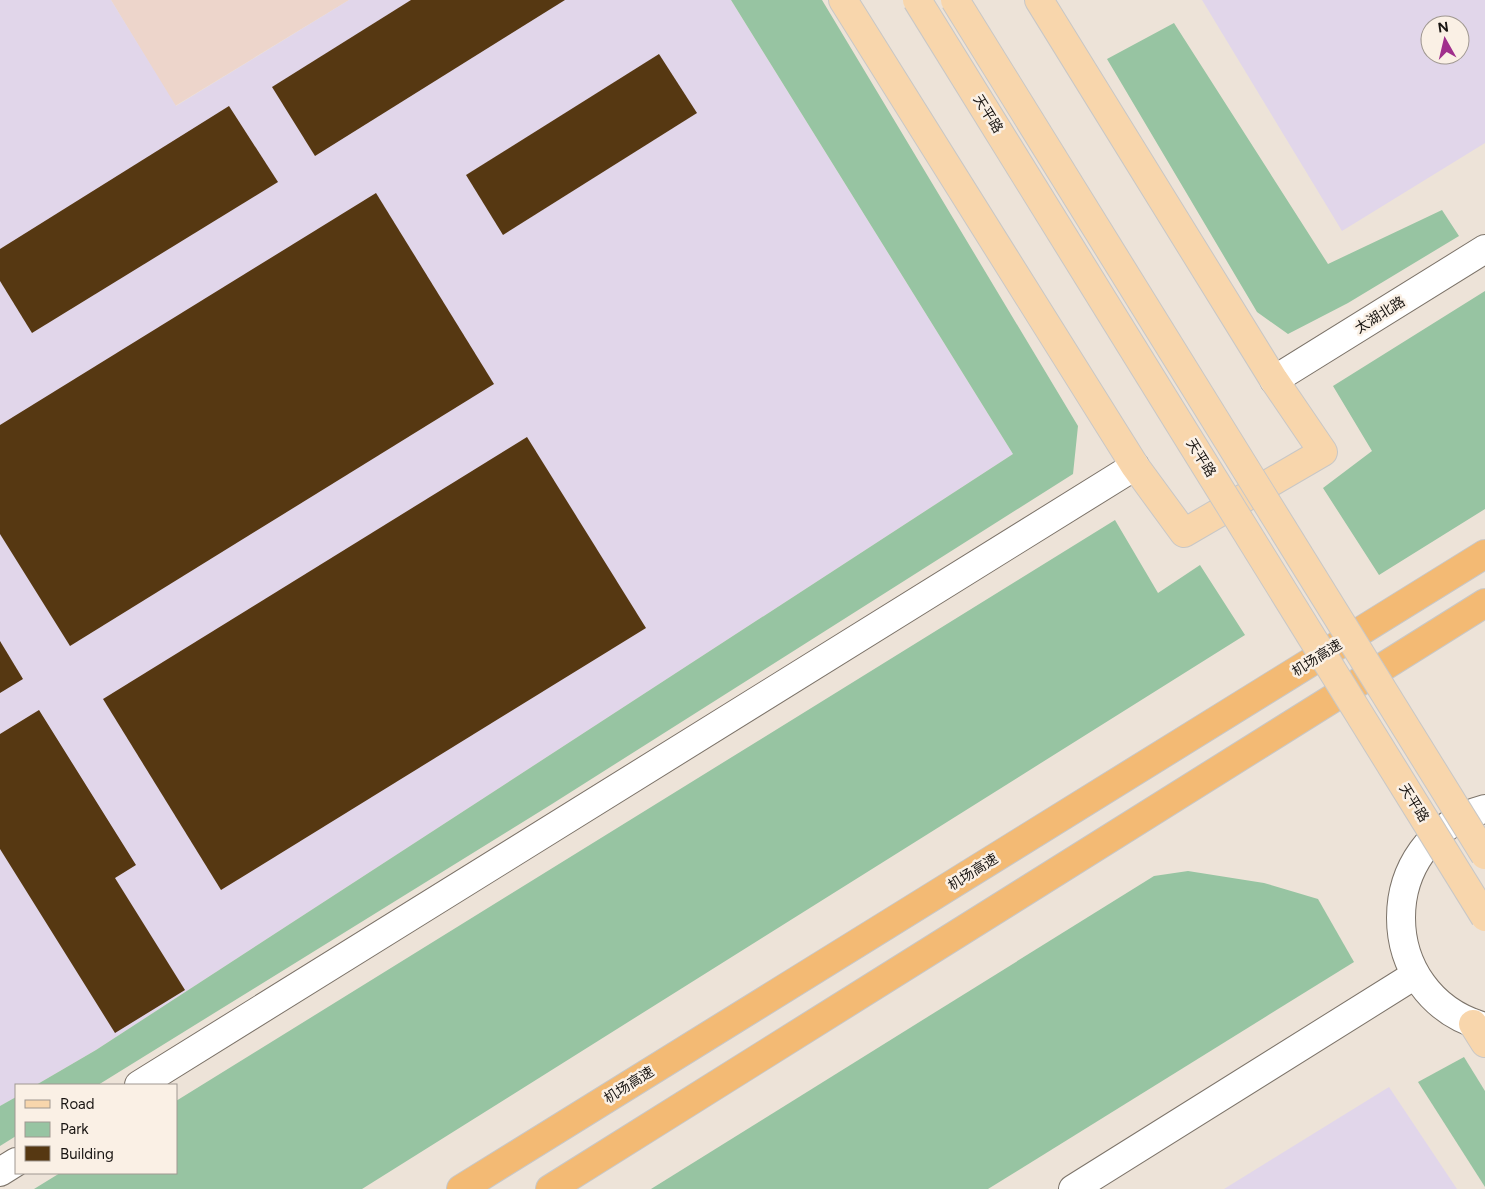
<svg xmlns="http://www.w3.org/2000/svg" width="1485" height="1189" viewBox="0 0 1485 1189" font-family="Figtree,'Noto Sans SC',sans-serif">
  <rect width="100%" height="100%" fill="#ede3d8"/>
  <path fill="#edd5cb" d="M111 0H349L175 106Z"/>
  <g fill="#e1d6ea" fill-rule="evenodd">
    <path d="M0 0H111L176 106 349 0H731L1013 454 96 1050 36 1085H16V1097L0 1106Z"/>
    <path d="M1202 0H1485V143L1342 231ZM1430 25H1460V55H1430Z"/>
    <path d="M1389 1087 1457 1189H1224Z"/>
  </g>
  <g fill="#97c4a2">
    <path d="M731 0H822L1078 426 1073 474 552 804 98 1085H36L96 1050 1013 454Z"/>
    <path d="M1174 23 1328 264 1442 210 1459 236 1348 303 1288 334 1257 312 1107 59Z"/>
    <path d="M1485 291V509L1379 575 1323 488 1372 451 1333 386Z"/>
    <path d="M1115 520 1158 593 1200 565 1245 635 362 1189H34L60 1173H176V1101Z"/>
    <path d="M1188 871 1264 883 1318 899 1354 962 988 1189H651L1154 876Z"/>
    <path d="M1464 1057 1485 1091V1187L1418 1082Z"/>
    <path d="M16 1097V1136L0 1146V1106Z"/>
  </g>
  <g fill="#563812">
    <path d="M411 0H565L315 156 272 87Z"/>
    <path d="M659 54 697 113 503 235 466 175Z"/>
    <path d="M229 106 278 182 32 333 0 281V249Z"/>
    <path d="M376 193 494 384 70 646 0 534V425Z"/>
    <path d="M527 437 646 628 221 890 103 699Z"/>
    <path d="M0 641 23 679 0 693Z"/>
    <path d="M39 710 136 865 115 878 185 990 115 1033 0 849V734Z"/>
  </g>
  <g fill="none" stroke-linecap="round" stroke-linejoin="round">
    <g stroke="#7c7369" stroke-width="30">
      <g id="minor">
        <path d="M1274 380 1485 249"/>
        <path d="M1485 809C1373 839 1373 996 1485 1027"/>
        <path d="M139 1085 1135 466"/>
        <path d="M0 1172 16 1162"/>
        <path d="M1073 1189 1415 975"/>
      </g>
    </g>
    <g stroke="#c8c7c6" stroke-width="30">
      <g id="major">
        <path d="M843 0 1135 466 1184 533 1323 452 1274 380 1039 0"/>
        <path d="M1473 1024 1485 1043"/>
      </g>
    </g>
    <g stroke="#c8c7c6" stroke-width="30">
      <g id="highway">
        <path d="M461 1189 1485 554"/>
        <path d="M550 1189 1485 603"/>
      </g>
    </g>
    <use href="#minor" stroke="#fff" stroke-width="28"/>
    <use href="#major" stroke="#f8d6ac" stroke-width="28"/>
    <use href="#highway" stroke="#f3ba74" stroke-width="28"/>
    <g stroke="#c8c7c6" stroke-width="30" stroke-linecap="butt">
      <g id="major-bridge">
        <path d="M917 0 1485 917"/>
        <path d="M955 0 1485 855"/>
      </g>
    </g>
    <use href="#major-bridge" stroke="#f8d6ac" stroke-width="28"/>
  </g>
  <g text-anchor="middle" dominant-baseline="central" stroke-width="5" stroke-linejoin="round" paint-order="stroke">
    <g font-size="14" fill="#191512" stroke="#faf0e5">
      <text transform="translate(988 114) rotate(58)">天平路</text>
      <text transform="translate(1380 315) rotate(-32)">太湖北路</text>
      <text transform="translate(1201 458) rotate(58)">天平路</text>
      <text transform="translate(1317 658) rotate(-32)">机场高速</text>
      <text transform="translate(1414 803) rotate(58)">天平路</text>
      <text transform="translate(973 872) rotate(-32)">机场高速</text>
      <text transform="translate(629 1085) rotate(-32)">机场高速</text>
    </g>
  </g>
  <rect x="15" y="1084" width="162" height="90" fill="#faf0e5" stroke="#a09891"/>
  <rect x="25" y="1100" width="25" height="8" fill="#f8d6ac" stroke="#a09891"/>
  <text x="60" y="1109" font-size="15" fill="#191512">Road</text>
  <rect x="25" y="1122" width="25" height="15" fill="#97c4a2" stroke="#a09891"/>
  <text x="60" y="1134" font-size="15" fill="#191512">Park</text>
  <rect x="25" y="1146" width="25" height="15" fill="#563812" stroke="#a09891"/>
  <text x="60" y="1159" font-size="15" fill="#191512">Building</text>
  <g transform="translate(1445 40) rotate(352)"><circle r="24" fill="#faf0e5" stroke="#a09891"/>
  <path d="M0-4L9 19L0 12L-9 19Z" fill="#a02f8c"/>
  <text y="-8" font-size="14" font-weight="bold" text-anchor="middle" fill="#191512">N</text>
  </g>
</svg>
